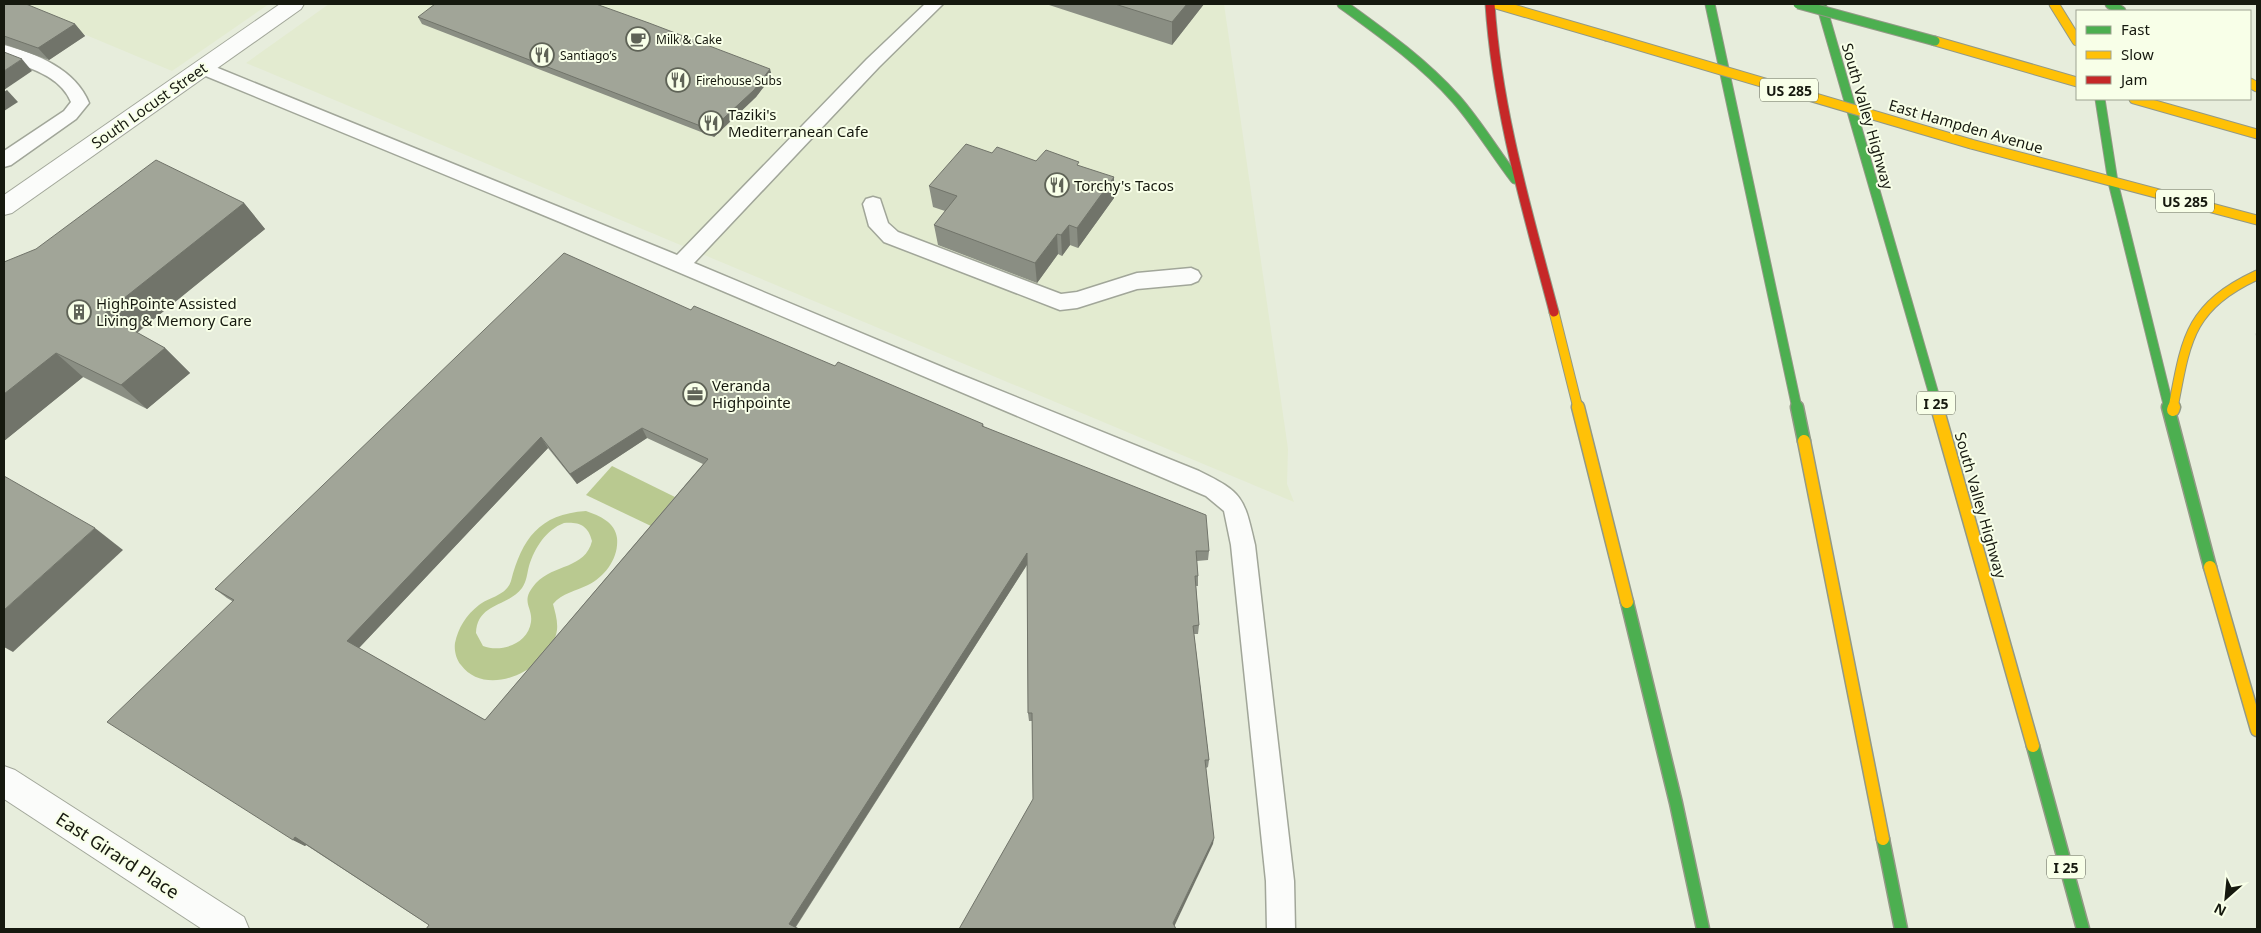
<svg xmlns="http://www.w3.org/2000/svg" width="2261" height="933" viewBox="0 0 2261 933" font-family="'Noto Sans',sans-serif">
  <rect width="100%" height="100%" fill="#e7eddc"/>
  <g fill="#e3ebd0">
    <path d="M12 4H269L172 71Z"/>
    <path d="M329 4H1224L1288 449 1287 484 1294 502 246 63Z"/>
  </g>
  <g fill="#b9c990" fill-rule="evenodd">
    <path d="M612 466 675 497 651 526 586 495Z"/>
    <path d="M586 511C600 516 615 522 617 538 619 558 605 577 588 585 576 591 562 593 553 604 555 612 558 621 557 630 551 669 487 700 461 665 456 659 454 650 455 643 458 628 466 615 479 605 489 597 506 596 511 581 522 539 539 514 586 511ZM564 523C579 522 588 525 592 541 585 569 554 564 536 583 519 602 533 606 531 622 528 644 501 653 483 646L476 633C477 603 508 607 522 588 527 581 527 573 529 566 535 547 546 530 564 523Z"/>
  </g>
  <g fill="none" stroke-linecap="round" stroke-linejoin="round">
    <g stroke="#a1a699" stroke-width="3">
      <g id="lane">
        <path d="M925 4H943L879 67 694 263 954 372 1199 471C1244 493 1244 498 1255 545L1294 881 1295 929H1267L1266 881 1231 545 1224 511 1206 496 560 222 196 72 193 68 196 64H208L677 255 867 59Z"/>
        <path d="M4 45C37 54 75 69 89 103L76 119 11 165 4 167V151L64 111 71 102C60 75 28 68 4 58Z"/>
        <path d="M873 197 880 199 888 223 898 232 1061 294 1077 292 1137 273 1191 268 1198 271 1201 276 1198 281 1191 284 1137 289 1077 308 1060 310 884 242 869 226 863 204 866 199Z"/>
      </g>
    </g>
    <g stroke="#a1a699" stroke-width="2">
      <g id="street">
        <path d="M280 4H304L301 9 12 213 4 215V195Z"/>
        <path d="M4 766 15 770 244 917 249 929H202L4 799Z"/>
      </g>
    </g>
    <g stroke="#939986" stroke-width="11">
      <g id="fast-far1">
        <path d="M1342 4C1382 33 1423 62 1456 99 1478 124 1495 153 1515 179"/>
        <path d="M1710 4 1797 408"/>
        <path d="M1821 4 1935 398"/>
        <path d="M2110 4 2121 11"/>
        <path d="M2100 99 2113 182 2169 408"/>
      </g>
    </g>
    <g stroke="#939986" stroke-width="15">
      <g id="fast">
        <path d="M1797 407 1804 441"/>
        <path d="M2168 407 2210 567"/>
        <path d="M1627 602 1676 803 1703 929"/>
        <path d="M2033 746 2083 929"/>
        <path d="M1883 839 1901 929"/>
      </g>
    </g>
    <g stroke="#939986" stroke-width="11">
      <g id="slow-far1">
        <path d="M1496 4 1606 36"/>
        <path d="M2054 4 2077 41"/>
        <path d="M1935 41 2077 82"/>
        <path d="M2250 83 2257 87"/>
        <path d="M2134 99 2257 134"/>
        <path d="M1971 144 2257 220"/>
        <path d="M1554 312 1578 408"/>
        <path d="M1935 398 1938 408"/>
        <path d="M2173 408C2186 339 2189 307 2257 275"/>
      </g>
    </g>
    <g stroke="#939986" stroke-width="15">
      <g id="slow">
        <path d="M1578 407 1627 602"/>
        <path d="M1937 407 2033 746"/>
        <path d="M2173 410 2174 407"/>
        <path d="M1804 441 1883 839"/>
        <path d="M2210 567 2257 730"/>
      </g>
    </g>
    <g stroke="#939986" stroke-width="11">
      <path id="jam" d="M1490 4C1497 110 1527 210 1554 312"/>
    </g>
    <use href="#lane" fill="#fbfcfa" fill-rule="evenodd"/>
    <use href="#street" fill="#fbfcfa" fill-rule="evenodd"/>
    <use href="#fast-far1" stroke="#4caf50" stroke-width="9"/>
    <use href="#fast" stroke="#4caf50" stroke-width="12"/>
    <use href="#slow-far1" stroke="#ffc107" stroke-width="9"/>
    <use href="#slow" stroke="#ffc107" stroke-width="12"/>
    <use href="#jam" stroke="#c62828" stroke-width="9"/>
    <path stroke="#c2c4bf" stroke-width="1" d="M2256 334 2257 338"/>
    <g stroke="#939986" stroke-width="11" stroke-linecap="butt">
      <path id="fast-bridge" d="M1798 4 1935 41"/>
    </g>
    <g stroke="#939986" stroke-width="11" stroke-linecap="butt">
      <path id="slow-bridge" d="M1606 36 1971 144"/>
    </g>
    <use href="#fast-bridge" stroke="#4caf50" stroke-width="9"/>
    <use href="#slow-bridge" stroke="#ffc107" stroke-width="9"/>
  </g>
  <g fill="#8a8e83" fill-rule="evenodd">
    <path d="M4 4 75 24 85 36 49 60 4 44Z"/>
    <path d="M1046 4H1204L1172 45Z"/>
    <path d="M418 17 772 76 756 97 714 137 422 24Z"/>
    <path d="M992 153 1036 161 1079 166 1114 198 1078 248 1070 245 1062 256 1058 254 1037 283 938 245 934 225 945 211 933 207 929 186Z"/>
    <path d="M244 203 265 229 137 333 165 348 190 373 147 409 83 377 4 441V262Z"/>
    <path d="M691 310 983 424 984 427 1209 551 1208 560 1197 561 1198 576V586H1196L1199 625 1198 634H1194L1209 760 1208 767 1206 768 1213 844 1033 799 1032 721H1029L1028 713 1027 565 796 927 429 925 306 845 305 846 293 840 232 601 227 598 215 589ZM647 438 703 464 485 720 359 648 548 448 577 484Z"/>
  </g>
  <g fill="#71746a">
    <path d="M1187 4H1204L1172 45V22Z"/>
    <path d="M75 24 85 36 49 60 38 48Z"/>
    <path d="M22 59 32 71 4 90V71Z"/>
    <path d="M770 69 772 76 756 97 714 137 711 130Z"/>
    <path d="M7 90 18 102 4 111V92Z"/>
    <path d="M1114 177V198L1078 248 1077 228Z"/>
    <path d="M244 203 265 229 129 339 104 314Z"/>
    <path d="M1069 225 1070 245 1062 256 1061 235Z"/>
    <path d="M1057 234 1058 254 1037 283 1035 263Z"/>
    <path d="M165 348 190 373 147 409 121 385Z"/>
    <path d="M56 353 83 377 4 441V394Z"/>
    <path d="M642 428 647 438 577 484 570 474Z"/>
    <path d="M541 437 548 448 357 650 347 641Z"/>
    <path d="M95 528 123 550 13 652 4 647V610Z"/>
    <path d="M1027 553 1028 563 794 929 789 924Z"/>
    <path d="M295 837 307 844 305 846 293 840Z"/>
    <path d="M1214 838 1213 844 1173 929V923Z"/>
  </g>
  <g fill="#a1a598" stroke="#71746a" fill-rule="evenodd">
    <path d="M4 4H26L75 24 38 48 4 36Z"/>
    <path d="M435 4H596L649 23 770 69 754 90 711 130 418 17Z"/>
    <path d="M1115 4H1187L1172 22Z"/>
    <path d="M4 52 22 59 4 71Z"/>
    <path d="M966 144 992 153 997 147 1036 161 1046 150 1079 162 1077 165 1114 177 1077 228 1069 225 1061 235 1057 234 1035 263 934 225 957 196 929 186Z"/>
    <path d="M156 160 244 203 104 314 165 348 121 385 56 353 4 394V262L36 249Z"/>
    <path d="M564 253 691 310 694 306 835 366 838 362 983 424 982 426 1206 515 1209 551H1196L1198 576H1195L1199 625 1193 626 1209 760H1205L1214 838 1173 923 1176 929H959L1033 799 1032 713H1028L1027 553 789 924 799 929H426L429 925 295 837 293 840 107 722 234 600 215 589ZM642 428 708 459 485 720 347 641 541 437 570 474Z"/>
    <path d="M4 476 95 528 4 610Z"/>
  </g>
  <defs>
    <g id="cafe-ring" transform="scale(1.25)"><circle r="9.5" fill="#f8ffe8" stroke="#5f6357" stroke-width="1.5"/><path d="M-5.5-4.5H6V0H3Q3 3.5 0 3.5H-2.5Q-5.5 3.5-5.5 0ZM3-3.2v2h1.7v-2ZM-6 4.5H4V6H-6Z" fill="#5f6357"/></g>
    <g id="restaurant-ring" transform="scale(1.25)"><circle r="9.5" fill="#f8ffe8" stroke="#5f6357" stroke-width="1.5"/><path d="M-5-6h1v4h1v-4h1v4h1v-4h1v5L-1.5 .5V6h-2V.5L-5-1ZM5-6V6H3V1.5H1.5Q1.5-4 5-6Z" fill="#5f6357"/></g>
    <g id="building-ring" transform="scale(1.25)"><circle r="9.5" fill="#f8ffe8" stroke="#5f6357" stroke-width="1.5"/><path d="M-4-6H4V6H1V3H-1V6H-4ZM-2.5-4.3h1.7v1.8h-1.7ZM.8-4.3h1.7v1.8H.8ZM-2.5-1h1.7V.8h-1.7ZM.8-1h1.7V.8H.8Z" fill="#5f6357"/></g>
    <g id="office-ring" transform="scale(1.25)"><circle r="9.5" fill="#f8ffe8" stroke="#5f6357" stroke-width="1.5"/><path d="M-6-3h4V-5.5h4V-3h4V5H-6ZM-1-4.5V-3h2v-1.5ZM-6 0V1H6V0Z" fill="#5f6357"/></g>
  </defs>
  <g fill-rule="evenodd">
    <use href="#cafe-ring" x="638" y="39"/>
    <use href="#restaurant-ring" x="542" y="55"/>
    <use href="#restaurant-ring" x="678" y="80"/>
    <use href="#restaurant-ring" x="711" y="123"/>
    <use href="#restaurant-ring" x="1057" y="185"/>
    <use href="#building-ring" x="79" y="312"/>
    <use href="#office-ring" x="695" y="394"/>
  </g>
  <g text-anchor="middle" dominant-baseline="central" stroke-width="4" stroke-linejoin="round" paint-order="stroke">
    <g font-size="12" fill="#16190f" stroke="#f8ffe8" text-anchor="start">
      <text x="656" y="39">Milk &amp; Cake</text>
      <text x="560" y="55">Santiago’s</text>
      <text x="696" y="80">Firehouse Subs</text>
    </g>
    <g fill="#f8ffe8" stroke="#5a5e50" stroke-width="1">
      <rect x="1760" y="78.5" width="58" height="23" rx="4"/>
      <rect x="2156" y="189.5" width="58" height="23" rx="4"/>
      <rect x="1917" y="391.5" width="38" height="23" rx="4"/>
      <rect x="2047" y="855.5" width="38" height="23" rx="4"/>
    </g>
    <g font-size="14" font-weight="bold" fill="#16190f">
      <text x="1789" y="90">US 285</text>
      <text x="2185" y="201">US 285</text>
      <text x="1936" y="403">I 25</text>
      <text x="2066" y="867">I 25</text>
    </g>
    <g font-size="15" fill="#16190f" stroke="#f8ffe8">
      <text transform="translate(149 105) rotate(-35)">South Locust Street</text>
      <text transform="translate(1868 116) rotate(74)">South Valley Highway</text>
      <text transform="translate(1966 126) rotate(16)">East Hampden Avenue</text>
      <text transform="translate(1981 505) rotate(74)">South Valley Highway</text>
    </g>
    <g font-size="15" fill="#16190f" stroke="#f8ffe8" text-anchor="start">
      <text x="728" y="114">Taziki's<tspan x="728" dy="17">Mediterranean Cafe</tspan></text>
      <text x="1074" y="185">Torchy's Tacos</text>
      <text x="96" y="303">HighPointe Assisted<tspan x="96" dy="17">Living &amp; Memory Care</tspan></text>
      <text x="712" y="385">Veranda<tspan x="712" dy="17">Highpointe</tspan></text>
    </g>
    <g font-size="18" fill="#16190f" stroke="#f8ffe8">
      <text transform="translate(118 855) rotate(33)">East Girard Place</text>
    </g>
  </g>
  <rect width="2261" height="933" fill="none" stroke="#16190f" stroke-width="10"/>
  <rect x="2076" y="10" width="175" height="90" fill="#f8ffe8" stroke="#9ea391"/>
  <rect x="2086" y="26" width="25" height="8" fill="#4caf50" stroke="#9ea391"/>
  <text x="2121" y="35" font-size="15" fill="#16190f">Fast</text>
  <rect x="2086" y="51" width="25" height="8" fill="#ffc107" stroke="#9ea391"/>
  <text x="2121" y="60" font-size="15" fill="#16190f">Slow</text>
  <rect x="2086" y="76" width="25" height="8" fill="#c62828" stroke="#9ea391"/>
  <text x="2121" y="85" font-size="15" fill="#16190f">Jam</text>
  <g transform="translate(2226 898) rotate(207)" stroke="#f8ffe8" stroke-width="4" paint-order="stroke">
  <path d="M0-4L9 19L0 12L-9 19Z" fill="#16190f"/>
  <text y="-8" font-size="14" font-weight="bold" text-anchor="middle" fill="#16190f">N</text>
  </g>
</svg>
